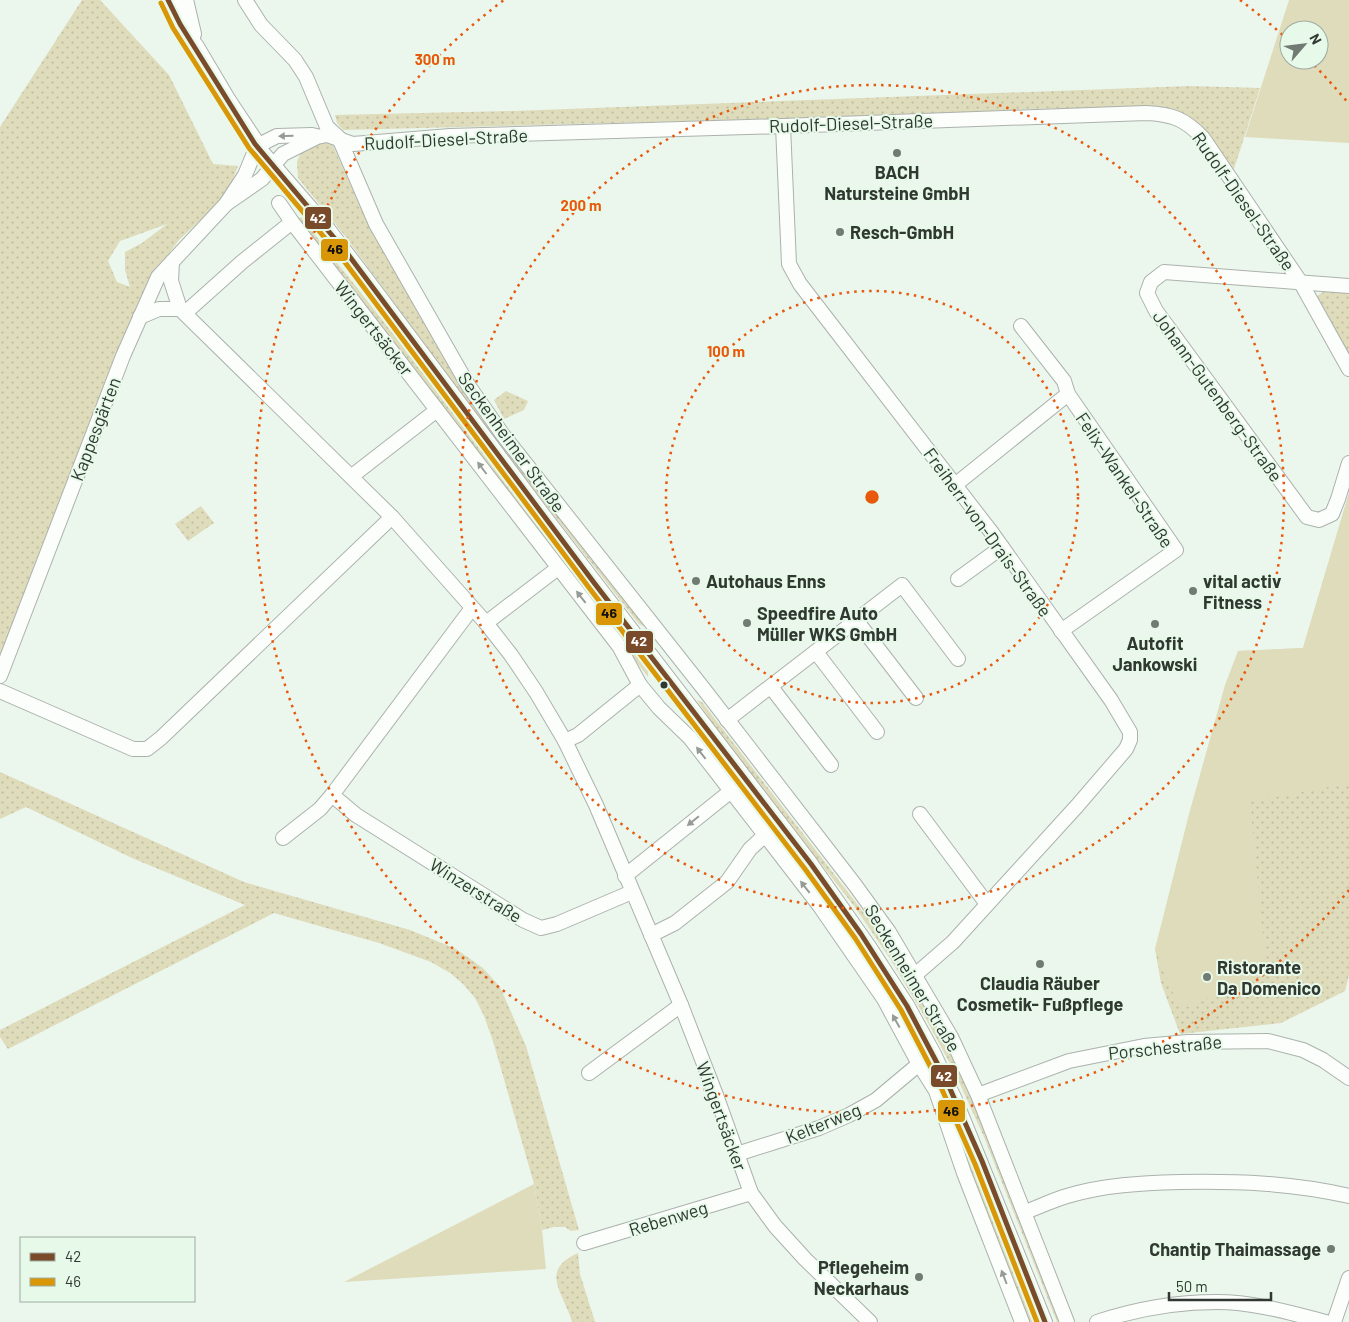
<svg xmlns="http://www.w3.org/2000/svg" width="1349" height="1322" viewBox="0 0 1349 1322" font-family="Barlow,sans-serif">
  <defs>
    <pattern id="grass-dots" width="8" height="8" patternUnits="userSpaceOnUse" patternTransform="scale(1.25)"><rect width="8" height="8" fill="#dfdcbc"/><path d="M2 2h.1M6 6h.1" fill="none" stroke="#c0bea2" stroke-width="1.8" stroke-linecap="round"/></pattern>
  </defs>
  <rect width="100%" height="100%" fill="#ebf6ed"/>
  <g fill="url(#grass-dots)" fill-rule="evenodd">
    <path d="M82 0H100L169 75 213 164 238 166 227 195 179 240 154 274 120 349 38 555 0 659V127ZM167 224 142 243 125 252V270L130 287 117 282 108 261 120 241Z"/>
    <path d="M1190 86 1260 88 1233 172 1201 129 1130 107 1028 109 922 115 343 130 337 123 335 115 513 111Z"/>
    <path d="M331 141 369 227 424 318 654 631 639 624 491 435 345 236 298 178 297 162 301 152 309 147Z"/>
    <path d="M301 217 535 513 648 667V677L446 412 296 221Z"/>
    <path d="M1349 291V356L1317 306V296L1323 292Z"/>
    <path d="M506 391 528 401 524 410 504 419 494 400Z"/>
    <path d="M1349 493V975L1345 991 1281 1023 1180 1034 1161 983 1155 949 1238 651 1303 648Z"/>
    <path d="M201 506 214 523 188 541 175 524Z"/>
    <path d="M697 700 702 702 874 926 914 986 975 1101 1063 1322H1057L984 1137 954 1071 926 1019 891 960 854 906 717 731Z"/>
    <path d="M0 772 244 882 410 930 456 949 483 968 500 987 526 1046 579 1230 571 1231 565 1227H554L542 1230 534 1184 493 1041 484 1016 475 998 463 984 450 973 431 962 379 943 274 913 8 1049 0 1037V1030L245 905 132 858 26 807 0 819Z"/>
    <path d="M960 1133 1033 1322H1026L956 1138Z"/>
    <path d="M578 1253 580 1274 595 1322H572C564 1293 538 1271 578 1253Z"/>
  </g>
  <g fill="#dfdcbc" fill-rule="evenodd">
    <path d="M1289 0H1349V143L1245 137ZM1289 30H1319V60H1289Z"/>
    <path d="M1349 493V783L1250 802 1263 936 1269 972 1180 1010 1155 949 1189 814 1225 685 1238 651 1303 648Z"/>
    <path d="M534 1184 542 1230 546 1269 344 1282Z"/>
  </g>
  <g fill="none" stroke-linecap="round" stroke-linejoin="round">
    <g stroke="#abb2ac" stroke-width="16">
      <g id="minor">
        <path d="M245 0 261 25 295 60 306 77 327 127 339 138 376 224 468 385 503 435 703 688 855 885 889 932 951 1037 978 1095 1067 1322"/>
        <path d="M783 126 789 264 800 284 992 533 1111 700 1130 732V740L1126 749 1077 806 953 942 915 975"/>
        <path d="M257 146 322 221 368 281 544 516 809 861 870 948 907 1005 934 1054 957 1104 1045 1322"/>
        <path d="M257 146 277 136 312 135 316 136"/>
        <path d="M279 203 292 222 619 646 640 685 659 708 690 738 731 791 819 905 884 999 919 1064 936 1091 964 1173 1022 1322"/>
        <path d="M226 204 262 179 283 154 317 137 327 135 353 144 450 136 783 126 1146 113C1172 114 1185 119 1203 138L1301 283 1349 369"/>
        <path d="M172 262 171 281 180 309 392 517 486 623 511 655 536 692 565 741 596 805 681 1005 716 1095 751 1193 775 1226 805 1259 870 1322"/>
        <path d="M1349 286 1164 272 1151 282 1147 293 1156 311 1307 517 1319 520 1332 514 1338 499 1349 463"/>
        <path d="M185 313 242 262 292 222"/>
        <path d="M140 317 159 309H180"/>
        <path d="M1021 326 1064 381 1068 394"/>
        <path d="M352 476 437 410"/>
        <path d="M955 485 1068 394 1176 550 1061 631"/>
        <path d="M958 579 1002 547"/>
        <path d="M472 608 332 795 356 815 523 920 541 928 557 924 632 892"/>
        <path d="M856 620 916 698"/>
        <path d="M486 623 558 568"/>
        <path d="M816 652 877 732"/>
        <path d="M0 676 123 356 158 277 226 204 245 175 257 146"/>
        <path d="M771 687 831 765"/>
        <path d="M0 691 133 749H147L161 738 392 517"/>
        <path d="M727 720 902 585 958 659"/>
        <path d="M565 741 578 735 640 685"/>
        <path d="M920 814 987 904"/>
        <path d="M283 838 320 809 332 795"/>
        <path d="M625 876 731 791"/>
        <path d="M651 935 675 923 727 882 750 849 765 835"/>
        <path d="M589 1073 681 1005"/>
        <path d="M978 1095 1069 1061 1144 1046 1188 1042 1268 1041 1303 1050 1323 1060 1349 1078"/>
        <path d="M737 1154 819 1128 849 1115 876 1100 919 1064"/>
        <path d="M1025 1212C1039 1207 1053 1200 1067 1196 1103 1185 1142 1183 1180 1182 1238 1181 1292 1183 1349 1196"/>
        <path d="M584 1243 751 1193"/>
        <path d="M1097 1322C1136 1309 1176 1302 1217 1302 1254 1302 1291 1313 1326 1322"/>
        <path d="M1334 1322 1349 1278"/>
      </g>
    </g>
    <g stroke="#abb2ac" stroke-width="20">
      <g id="major">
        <path d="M168 0 172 11 185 34 195 47 227 101 257 146"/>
        <path d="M184 0 192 34"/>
      </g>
    </g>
    <use href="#minor" stroke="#fcfefc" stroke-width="14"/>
    <use href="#major" stroke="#fcfefc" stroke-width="18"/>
    <g stroke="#e7faea" stroke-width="9">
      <path id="bus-1" d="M168 0 180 24 255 144 347 253 595 584 811 864 861 934 907 1006 947 1082 982 1161 1045 1322"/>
    </g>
    <g stroke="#e7faea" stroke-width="9">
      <path id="bus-2" d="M161 3 173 28 249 148 341 257 590 589 805 869 855 938 901 1010 940 1085 975 1164 1037 1322"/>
    </g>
    <use href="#bus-1" stroke="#7a4b2a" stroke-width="5"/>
    <use href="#bus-2" stroke="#d99607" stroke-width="5"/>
  </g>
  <defs><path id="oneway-solid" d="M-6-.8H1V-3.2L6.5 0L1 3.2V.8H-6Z" transform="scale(1.25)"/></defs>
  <g fill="#969b96">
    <use href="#oneway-solid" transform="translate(286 136) rotate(178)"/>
    <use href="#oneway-solid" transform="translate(482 468) rotate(-127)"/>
    <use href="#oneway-solid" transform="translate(581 597) rotate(-128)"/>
    <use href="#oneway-solid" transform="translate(701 753) rotate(-128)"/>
    <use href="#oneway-solid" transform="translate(693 821) rotate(141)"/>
    <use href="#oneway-solid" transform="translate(805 887) rotate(-128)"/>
    <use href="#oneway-solid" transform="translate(896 1021) rotate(-119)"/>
    <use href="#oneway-solid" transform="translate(1004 1277) rotate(-111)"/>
  </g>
  <g fill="none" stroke="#e8590c" stroke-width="2.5" stroke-dasharray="2.5 5">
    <circle cx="872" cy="497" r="206"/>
    <circle cx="872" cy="497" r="412"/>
    <path d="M1349 890A618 618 0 1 1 504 0M1240 0A618 618 0 0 1 1286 38M1309 60A618 618 0 0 1 1349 104"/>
  </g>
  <g fill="#717a73" stroke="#e7faea" stroke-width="2">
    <circle cx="897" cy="153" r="5"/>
    <circle cx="840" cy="232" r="5"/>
    <circle cx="696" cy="581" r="5"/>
    <circle cx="1193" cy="591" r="5"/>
    <circle cx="747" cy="623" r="5"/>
    <circle cx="1155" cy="624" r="5"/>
    <circle cx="1040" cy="964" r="5"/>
    <circle cx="1207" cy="977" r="5"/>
    <circle cx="1331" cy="1249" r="5"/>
    <circle cx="919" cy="1277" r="5"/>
  </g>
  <circle fill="#303831" stroke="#e7faea" stroke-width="2" cx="664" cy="685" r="4.5"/>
  <g text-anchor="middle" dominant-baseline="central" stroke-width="4" stroke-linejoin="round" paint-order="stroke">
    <g font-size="18" fill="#303831" stroke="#e7faea">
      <text transform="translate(851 123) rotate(-2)">Rudolf-Diesel-Straße</text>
      <text transform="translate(446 139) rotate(-3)">Rudolf-Diesel-Straße</text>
      <text transform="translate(1244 201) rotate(55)">Rudolf-Diesel-Straße</text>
      <text transform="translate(374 328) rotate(52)">Wingertsäcker</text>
      <text transform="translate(1218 396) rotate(54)">Johann-Gutenberg-Straße</text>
      <text transform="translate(95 429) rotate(-69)">Kappesgärten</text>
      <text transform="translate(512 442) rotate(54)">Seckenheimer Straße</text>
      <text transform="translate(1125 480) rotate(56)">Felix-Wankel-Straße</text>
      <text transform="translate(988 532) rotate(54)">Freiherr-von-Drais-Straße</text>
      <text transform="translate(476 890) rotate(32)">Winzerstraße</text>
      <text transform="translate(913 978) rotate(59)">Seckenheimer Straße</text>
      <text transform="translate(1165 1047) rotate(-6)">Porschestraße</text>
      <text transform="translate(722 1116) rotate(70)">Wingertsäcker</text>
      <text transform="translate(823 1123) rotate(-22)">Kelterweg</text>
      <text transform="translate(668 1218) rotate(-17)">Rebenweg</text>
    </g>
    <g font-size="18" font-weight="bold" fill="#303831" stroke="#e7faea" text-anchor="start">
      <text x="897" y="172" text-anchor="middle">BACH<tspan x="897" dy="21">Natursteine GmbH</tspan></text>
      <text x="850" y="232">Resch-GmbH</text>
      <text x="706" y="581">Autohaus Enns</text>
      <text x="1203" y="581">vital activ<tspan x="1203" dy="21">Fitness</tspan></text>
      <text x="757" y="613">Speedfire Auto<tspan x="757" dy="21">Müller WKS GmbH</tspan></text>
      <text x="1155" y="643" text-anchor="middle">Autofit<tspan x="1155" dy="21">Jankowski</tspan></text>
      <text x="1217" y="967">Ristorante<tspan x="1217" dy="21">Da Domenico</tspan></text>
      <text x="1040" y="983" text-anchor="middle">Claudia Räuber<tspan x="1040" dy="21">Cosmetik- Fußpflege</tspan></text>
      <text x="1321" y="1249" text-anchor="end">Chantip Thaimassage</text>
      <text x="909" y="1267" text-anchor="end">Pflegeheim<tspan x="909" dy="21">Neckarhaus</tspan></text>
    </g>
  </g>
  <circle cx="872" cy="497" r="8" fill="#e8590c" stroke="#e7faea" stroke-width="2.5"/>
  <g font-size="15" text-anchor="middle" font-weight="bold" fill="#e8590c" stroke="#e7faea" stroke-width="4" stroke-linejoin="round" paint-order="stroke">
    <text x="435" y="65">300 m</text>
    <text x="581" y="211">200 m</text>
    <text x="726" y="357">100 m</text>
  </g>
  <g stroke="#e7faea" stroke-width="2">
    <rect x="304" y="206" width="28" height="24" rx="5" fill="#7a4b2a"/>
    <rect x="320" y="238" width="29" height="24" rx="5" fill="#d99607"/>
    <rect x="595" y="602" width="28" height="24" rx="5" fill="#d99607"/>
    <rect x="625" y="630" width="29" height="24" rx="5" fill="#7a4b2a"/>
    <rect x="930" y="1064" width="28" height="24" rx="5" fill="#7a4b2a"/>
    <rect x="937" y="1099" width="29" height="24" rx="5" fill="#d99607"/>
  </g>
  <g font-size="14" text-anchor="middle" font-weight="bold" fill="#fff">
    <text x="318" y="223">42</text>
    <text x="639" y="646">42</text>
    <text x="944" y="1081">42</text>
  </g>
  <g font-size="14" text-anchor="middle" font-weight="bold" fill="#111">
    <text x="335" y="254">46</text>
    <text x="609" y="618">46</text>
    <text x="951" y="1116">46</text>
  </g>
  <rect x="20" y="1237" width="175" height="65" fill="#e7faea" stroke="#9eaca0"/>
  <rect x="30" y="1253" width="25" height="8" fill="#7a4b2a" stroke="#9eaca0"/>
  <text x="65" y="1262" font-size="15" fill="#303831">42</text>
  <rect x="30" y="1278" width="25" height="8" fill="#d99607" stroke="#9eaca0"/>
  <text x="65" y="1287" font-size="15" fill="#303831">46</text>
  <g transform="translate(1304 45) rotate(62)"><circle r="24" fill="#e7faea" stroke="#9eaca0"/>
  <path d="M0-4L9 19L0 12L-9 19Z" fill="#717a73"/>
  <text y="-8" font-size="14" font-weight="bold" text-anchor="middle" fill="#303831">N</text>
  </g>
  <path d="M1169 1292v8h102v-8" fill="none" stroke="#303831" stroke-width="2.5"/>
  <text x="1176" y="1292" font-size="15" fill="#303831" stroke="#e7faea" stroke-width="4" paint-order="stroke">50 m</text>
</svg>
